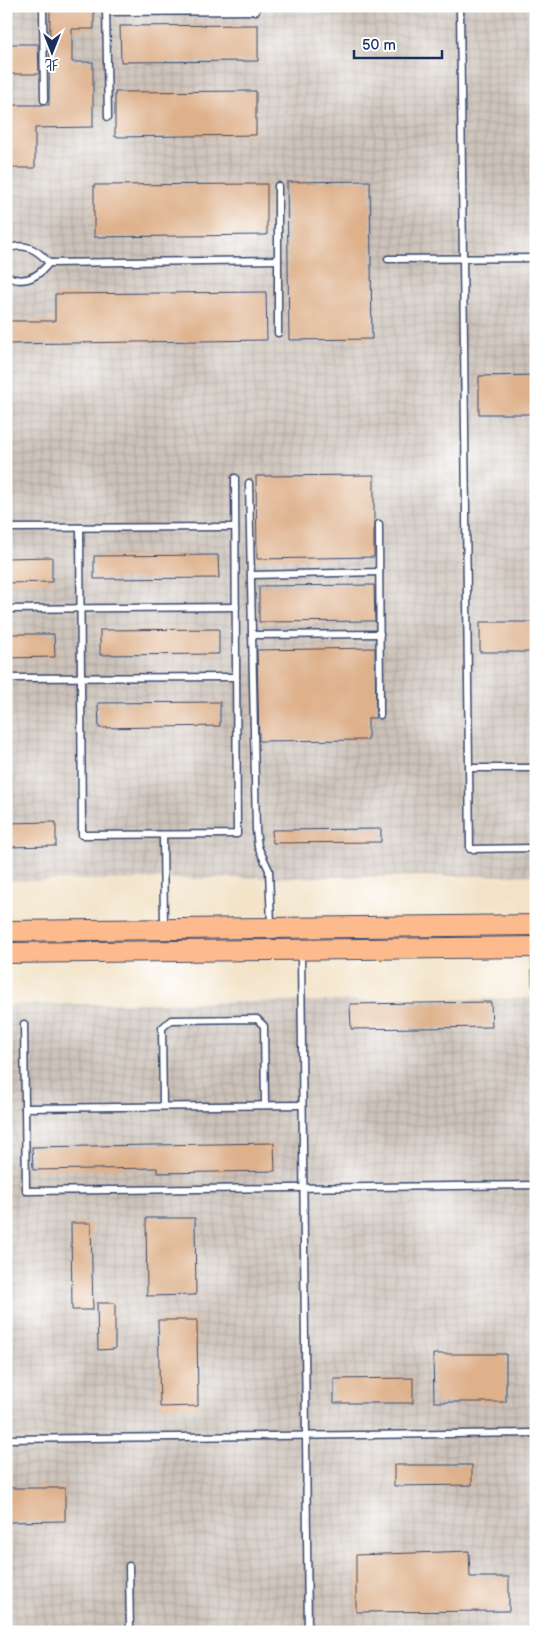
<svg xmlns="http://www.w3.org/2000/svg" width="542" height="1638" viewBox="0 0 542 1638" font-family="'Balsamiq Sans','LXGW WenKai TC',sans-serif">
  <defs>
    <pattern id="industrial-grid" width="8" height="8" patternUnits="userSpaceOnUse" patternTransform="scale(1.25)"><rect width="8" height="8" fill="#ccc2b9"/><path d="M0 4h8M4 0v8" fill="none" stroke="#afa7a1"/></pattern>
  </defs>
  <rect width="100%" height="100%" fill="#fff"/>
  <filter id="ink" filterUnits="userSpaceOnUse"><feTurbulence type="fractalNoise" baseFrequency=".02" numOctaves="2"/><feDisplacementMap in="SourceGraphic" scale="10" xChannelSelector="R" yChannelSelector="G"/><feConvolveMatrix kernelMatrix="1 2 1 2 8 2 1 2 1" color-interpolation-filters="sRGB"/></filter>
  <filter id="wash" filterUnits="userSpaceOnUse"><feTurbulence type="fractalNoise" baseFrequency=".0096" numOctaves="4" result="noise"/><feDisplacementMap in="SourceGraphic" scale="20" xChannelSelector="R" yChannelSelector="G"/><feGaussianBlur stdDeviation="1.12" result="paint"/><feColorMatrix in="noise" values="0 0 0 0 0 0 0 0 0 0 0 0 0 0 0 0 0 1.4 0 .05"/><feComposite in="paint" operator="in"/></filter>
  <g filter="url(#wash)">
    <rect width="100%" height="100%" fill="#f2e2c6"/>
    <g fill="url(#industrial-grid)">
      <path d="M6 6H536V875L6 881Z"/>
      <path d="M536 998V1632H6V1005Z"/>
    </g>
    <g id="blocks">
      <g fill="#deb18b">
        <path d="M50 9H94V29H72V62H93V127L35 128V168H6V105H49Z"/>
        <path d="M258 25V61L121 62 120 26Z"/>
        <path d="M6 44H38L39 74H6Z"/>
        <path d="M256 91V135L115 137V92Z"/>
        <path d="M370 181 372 339 289 340 287 182Z"/>
        <path d="M267 184V235L94 237V185Z"/>
        <path d="M266 292 267 340 6 344V321H55V294Z"/>
        <path d="M536 375V414H479V376Z"/>
        <path d="M374 475V557L257 559 256 476Z"/>
        <path d="M218 555 219 578 94 579V556Z"/>
        <path d="M52 557V582L6 583V558Z"/>
        <path d="M374 585 375 621 259 622V586Z"/>
        <rect x="480" y="622" width="56" height="30"/>
        <path d="M219 629V654L100 655V630Z"/>
        <path d="M6 634H54L55 657 6 658Z"/>
        <path d="M375 648 376 718H368V740L259 741 257 650Z"/>
        <path d="M220 702V726L99 728 98 703Z"/>
        <path d="M56 822V846L6 847V823Z"/>
        <path d="M381 829V842L273 843 272 830Z"/>
        <path d="M491 1002 492 1027 351 1029 350 1004Z"/>
        <path d="M274 1143 275 1171 157 1173V1168L33 1170 32 1147Z"/>
        <path d="M146 1218H195L196 1295 147 1296Z"/>
        <path d="M71 1223H91L93 1310H72Z"/>
        <path d="M97 1303H115V1349L98 1350Z"/>
        <path d="M158 1320H197L198 1406 160 1407Z"/>
        <path d="M433 1354H506V1402H434Z"/>
        <path d="M413 1378V1403H334V1379Z"/>
        <path d="M394 1465H472V1485L394 1486Z"/>
        <path d="M6 1488H65V1521L6 1522Z"/>
        <path d="M469 1551 470 1577H509V1611L356 1612V1555Z"/>
      </g>
    </g>
  </g>
  <g filter="url(#ink)">
    <use href="#blocks" fill-opacity="0" stroke="#3b4a6e" stroke-width="1"/>
    <g fill="none" stroke-linecap="round" stroke-linejoin="round">
      <g stroke="#3b4a6e" stroke-width="9">
        <g id="service">
          <path d="M43 6 44 100"/>
          <path d="M106 6 108 117"/>
          <path d="M460 6 470 849 536 848"/>
          <path d="M106 12 256 11"/>
          <path d="M6 249C25 242 37 249 49 263L278 260"/>
          <path d="M388 259 536 258"/>
          <path d="M6 276C24 285 38 277 49 263"/>
          <path d="M278 333V186"/>
          <path d="M249 483 256 830 258 847 269 870 271 924"/>
          <path d="M379 524 380 715"/>
          <path d="M6 528 235 527"/>
          <path d="M80 528 82 835 237 834 235 478"/>
          <path d="M251 575 379 572"/>
          <path d="M6 609 236 607"/>
          <path d="M252 635 380 634"/>
          <path d="M6 678 236 677"/>
          <path d="M469 768H536"/>
          <path d="M163 835 164 926"/>
          <path d="M535 951 536 984"/>
          <path d="M301 953 308 1632"/>
          <path d="M24 1024 26 1191 536 1185"/>
          <path d="M163 1106 162 1028 171 1020 257 1019 264 1026 265 1105"/>
          <path d="M25 1108 302 1105"/>
          <path d="M6 1439 536 1433"/>
          <path d="M129 1566 130 1632"/>
        </g>
      </g>
      <g stroke="#3b4a6e" stroke-width="22">
        <g id="primary">
          <path d="M6 931 536 925"/>
          <path d="M6 953 536 947"/>
        </g>
      </g>
      <use href="#service" stroke="#fff" stroke-width="6"/>
      <use href="#primary" stroke="#fcba8d" stroke-width="20"/>
    </g>
  </g>
  <rect width="542" height="1638" fill="none" stroke="#fff" stroke-width="25"/>
  <g transform="translate(52 52) rotate(180)" stroke="#ffffff" stroke-width="4" paint-order="stroke">
  <path d="M0-4L9 19L0 12L-9 19Z" fill="#1b2f5e"/>
  <text y="-8" font-size="14" font-weight="bold" text-anchor="middle" fill="#1b2f5e">北</text>
  </g>
  <path d="M354 50v8h88v-8" fill="none" stroke="#1b2f5e" stroke-width="2.5"/>
  <text x="362" y="50" font-size="15" fill="#1b2f5e" stroke="#ffffff" stroke-width="4" paint-order="stroke">50 m</text>
</svg>
